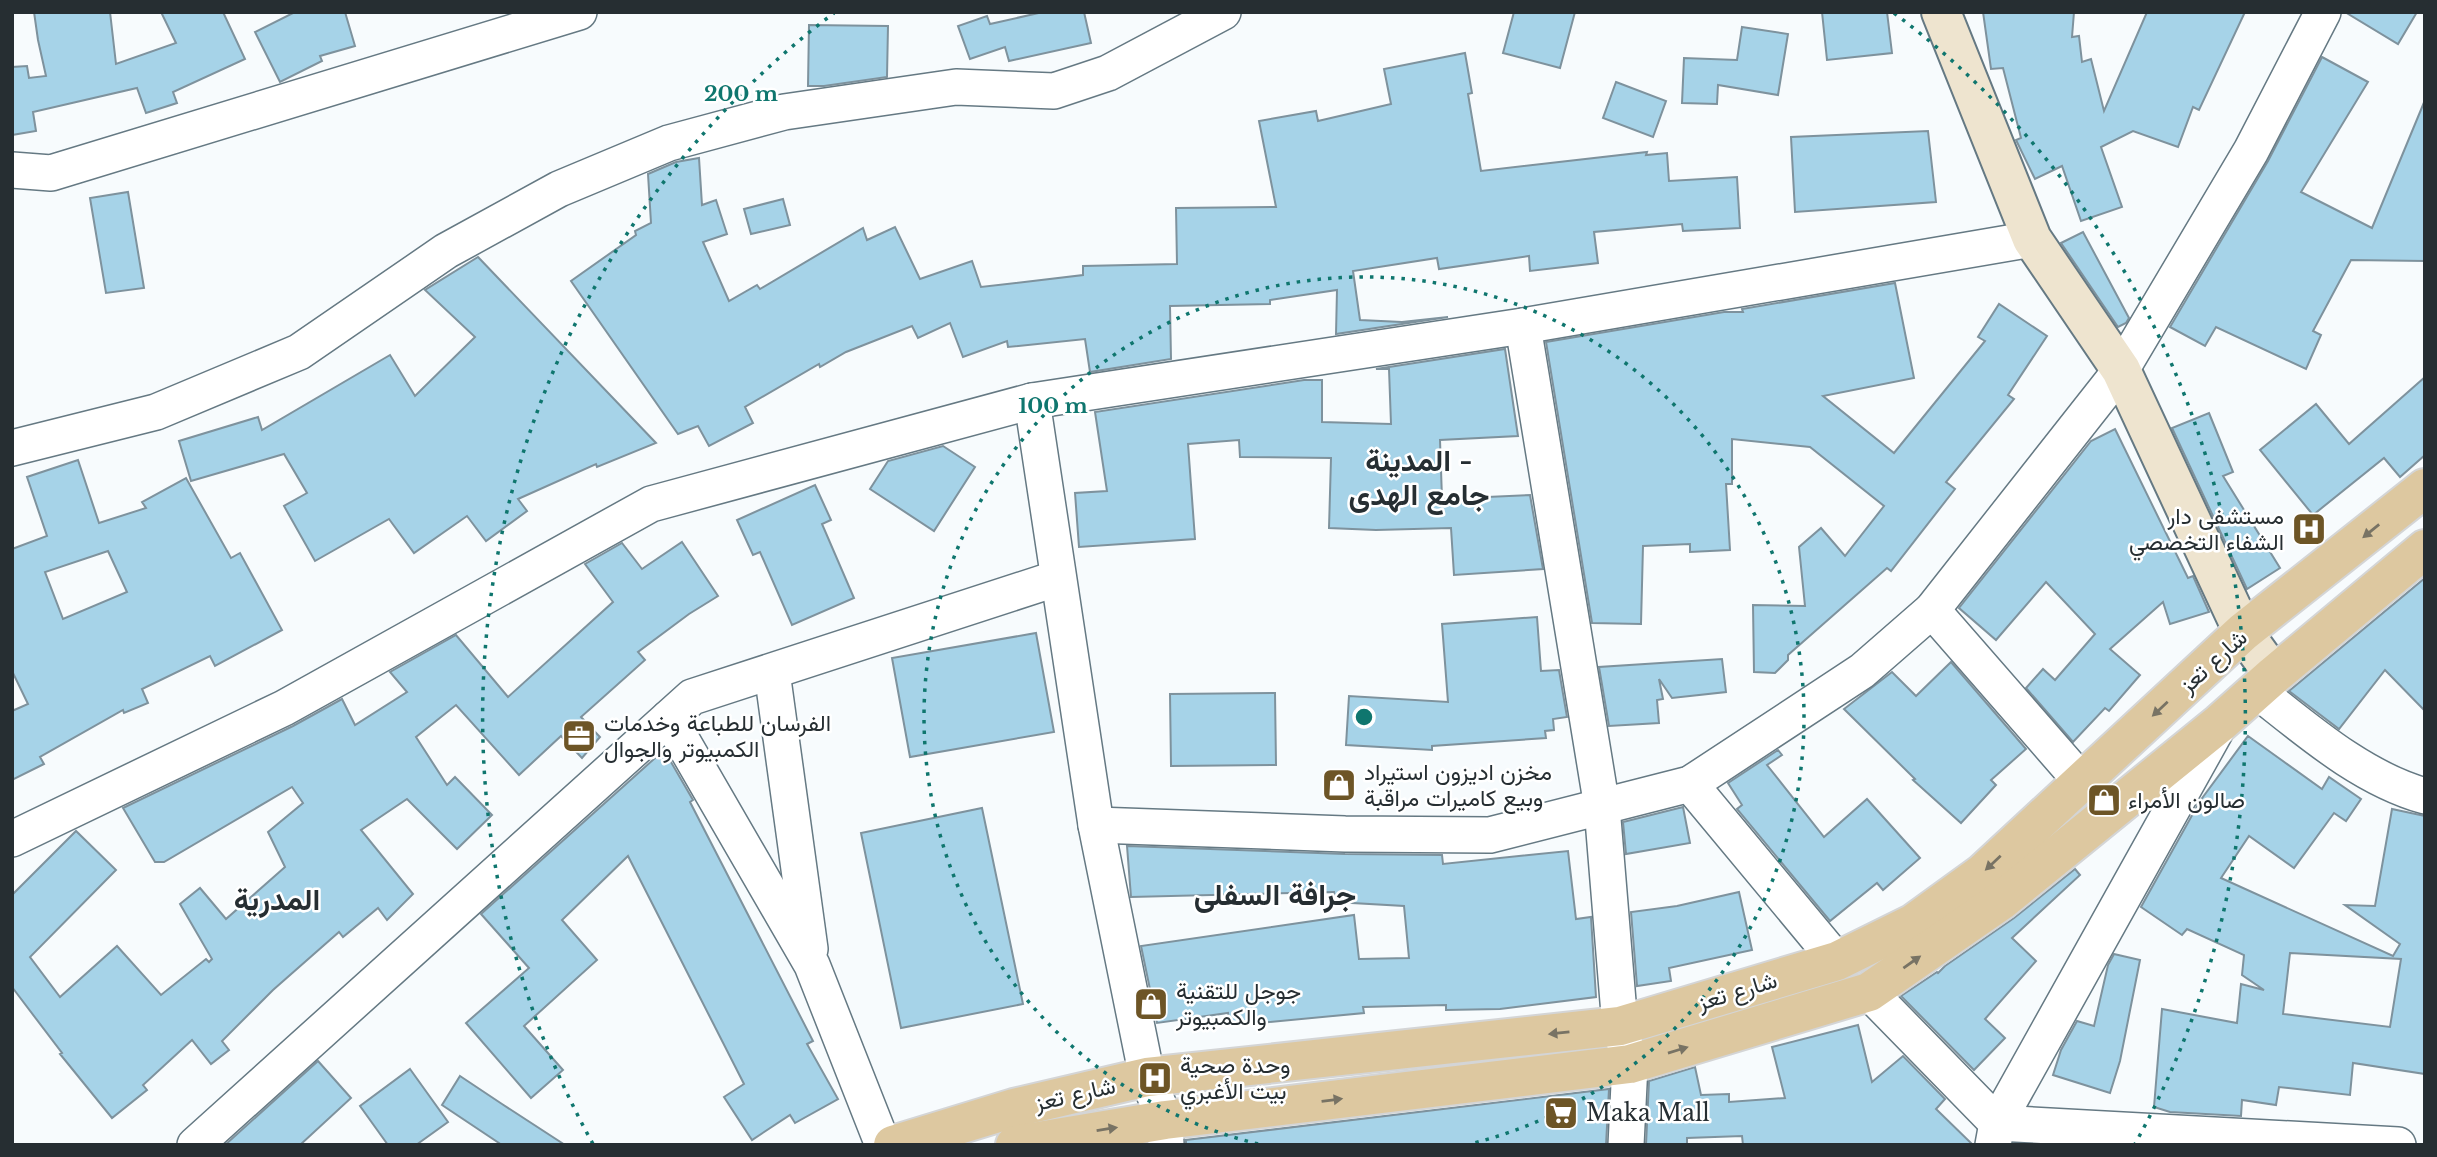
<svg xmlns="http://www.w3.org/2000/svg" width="2437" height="1157" viewBox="0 0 2437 1157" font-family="'Libre Baskerville',Vazirmatn,serif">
  <rect width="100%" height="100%" fill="#f7fbfd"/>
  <g fill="#a6d3e8" stroke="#7e929d" stroke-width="2" fill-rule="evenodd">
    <path d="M34 12H110L116 64 176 43 161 12H223L245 59 173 92 177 103 146 113 137 88 33 112 36 131 12 135V67L27 66 29 78 46 76 38 40Z"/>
    <path d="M295 12H345L355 46 320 56 322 61 280 82 255 32Z"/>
    <path d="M1043 12H1084L1091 43 1009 61 1005 47 970 59 958 26 987 16 990 24Z"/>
    <path d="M1514 12H1575L1560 68 1503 53Z"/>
    <path d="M1822 12H1887L1892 53 1827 60Z"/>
    <path d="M1983 12H2074L2072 37 2079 36 2082 62 2091 59 2104 111 2147 12H2245L2199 110 2193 107 2178 147 2133 131 2101 147 2122 207 2081 221 2062 166 2035 179 2016 140 2021 138 2003 68 1991 69Z"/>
    <path d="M2345 12H2417L2398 44Z"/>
    <path d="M809 25 888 26 887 77 824 86H808Z"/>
    <path d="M1742 27 1788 34 1778 95 1718 85 1717 104 1682 103 1684 58 1737 60Z"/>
    <path d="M1465 53 1472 93 1468 94 1481 171 1647 152 1646 155 1667 153 1669 181 1737 177 1740 228 1683 231 1682 224 1594 232 1598 263 1530 271 1529 256 1439 269 1437 258 1353 271 1360 320 1402 322 1448 317 1336 334 1337 290 1270 300V304L1170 306 1171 359 1090 372 1085 339 1008 347 1007 341 963 357 950 323 918 338 912 326 846 352 820 367 819 364 745 407 753 423 709 446 698 426 678 434 571 281 636 235 635 231 651 223 648 174 676 162 699 158 702 205 716 200 727 234 703 242 729 301 757 285 760 289 863 228 867 240 895 227 920 279 972 261 981 287 1083 275V266L1177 264 1176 208 1276 207 1259 121 1316 111 1318 121 1391 104 1384 69Z"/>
    <path d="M2322 57 2368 82 2301 192 2372 228 2425 100V261L2351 260 2313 331 2321 335 2306 369 2216 327 2205 346 2170 327 2268 161Z"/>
    <path d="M1616 82 1666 101 1653 137 1603 118Z"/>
    <path d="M1928 131 1936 202 1795 212 1791 137Z"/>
    <path d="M128 192 144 288 106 293 90 198Z"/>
    <path d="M783 199 790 225 751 234 744 209Z"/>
    <path d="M2083 232 2129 318 2126 323 2118 327 2061 243Z"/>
    <path d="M478 257 656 443 597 467 596 464 518 499 527 511 486 541 467 516 414 553 389 519 315 561 284 506 307 493 284 454 191 481 179 441 258 417 262 430 390 355 415 396 475 337 425 290Z"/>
    <path d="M1895 283 1914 378 1823 396 1894 453 1985 341 1978 337 1999 304 2047 336 2008 395 2014 399 1946 482 1955 489 1891 571 1887 568 1788 655V660L1775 673 1754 672 1753 605 1805 606 1799 547 1821 528 1845 556 1884 506 1810 447 1732 439V484H1726L1730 550 1690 552V544L1643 546 1641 624 1592 623 1546 342 1724 312H1743L1742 309Z"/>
    <path d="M1505 349 1518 436 1440 440 1442 499 1530 495 1543 569 1454 575 1451 528 1376 530 1329 528 1331 458 1240 457 1239 440 1188 444 1195 539 1079 547 1075 493 1107 491 1095 412 1304 380H1322V422L1391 424 1389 369H1376Z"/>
    <path d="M2425 377V455L2400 477 2384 458 2313 515 2260 450 2316 404 2349 444Z"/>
    <path d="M2209 413 2233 472 2223 476 2280 568 2247 589 2172 428Z"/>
    <path d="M2115 429 2188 578 2193 576 2209 612 2170 624 2163 602 2110 649 2140 675 2109 711 2105 708 2073 742 2026 688 2043 669 2055 680 2095 634 2046 582 1996 640 1959 608 2091 441Z"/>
    <path d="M943 446 975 467 934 531 870 489 888 461Z"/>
    <path d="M78 460 99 523 146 508 142 502 186 478 231 558 240 553 282 630 215 666 210 656 142 689 148 703 124 713 123 710 40 757 44 764 12 780V711L28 704 12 671V549L47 536 27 477ZM108 551 127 592 63 619 45 572Z"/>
    <path d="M815 485 831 520 822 524 854 598 792 625 760 552 753 555 737 520Z"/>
    <path d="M682 542 718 596 689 614 638 652 645 660 581 717 600 737 582 758 561 736 519 775 456 705 416 737 447 785 455 777 492 815 457 849 407 799 361 830 413 894 387 920 378 908 343 937 339 932 273 990 222 1041 229 1050 211 1064 192 1040 143 1085 147 1090 112 1118 60 1054 62 1053 12 987V895L76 831 116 870 30 957 60 997 117 946 161 995 206 959 209 962 212 959 180 904 200 888 226 919 285 867 268 832 303 803 292 787 164 862H155L123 808 293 726 342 699 355 725 407 692 390 672 456 635 508 697 613 602 585 564 622 543 642 569Z"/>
    <path d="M2425 578V711L2385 670 2339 729 2289 691Z"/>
    <path d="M1537 617 1541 671 1559 670 1567 717 1553 719 1554 730 1545 731 1546 738 1432 746V750L1346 745 1349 696 1448 702 1442 624Z"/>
    <path d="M1036 633 1054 732 910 757 892 658Z"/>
    <path d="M1722 659 1726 692 1672 698 1659 679 1663 699 1657 700 1659 723 1609 726 1599 667Z"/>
    <path d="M1951 662 2026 749 1991 780 1996 785 1961 823 1913 780 1915 779 1844 709 1892 672 1916 696Z"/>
    <path d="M1275 693 1276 765 1171 766 1170 694Z"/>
    <path d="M2248 736 2322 789 2329 777 2361 799 2346 821 2334 813 2294 868 2249 836 2221 878 2393 956 2400 944 2345 905 2375 906 2392 809 2425 816V1074L2353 1063 2350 1095 2279 1087 2276 1105 2242 1100 2241 1116 2170 1112 2154 1107 2162 1009 2237 1023 2241 984 2264 990 2242 975 2244 955 2187 929 2182 935 2141 907 2200 801ZM2290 953 2401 959 2390 1027 2283 1014Z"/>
    <path d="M664 750 693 800 690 802 813 1041 807 1044 838 1099 795 1123 790 1115 752 1140 724 1097 744 1084 628 856 562 920 597 960 524 1026 563 1070 531 1098 466 1023 529 968 481 914Z"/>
    <path d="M1778 750 1782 755 1767 765 1824 837 1867 799 1920 858 1883 890 1877 883 1830 921 1737 809 1742 805 1728 783Z"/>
    <path d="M1683 807 1690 843 1626 854 1623 822Z"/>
    <path d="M982 808 1023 1004 901 1028 861 833Z"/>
    <path d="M1127 846 1345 854 1442 855 1443 864 1568 851 1576 919 1591 917 1596 997 1500 1009 1446 1010V1005L1363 1007 1364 1013 1229 1026 1228 1013 1157 1023 1141 946 1354 915 1359 959 1409 958 1404 906 1335 902 1334 892 1131 897Z"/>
    <path d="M2075 869 2080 875 2012 938 2036 961 1985 1019 2005 1038 1974 1070 1901 996 1937 972 1938 973 1945 966 2014 918Z"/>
    <path d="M1739 892 1752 950 1669 968 1671 981 1637 986 1631 912 1677 906Z"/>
    <path d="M2114 954 2140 960 2120 1061 2110 1093 2053 1075 2061 1050 2077 1021 2094 1026 2108 965Z"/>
    <path d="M1858 1025 1872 1082 1903 1056 1945 1099 1936 1109 1973 1145H1743L1742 1136 1687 1138V1145H1646L1649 1081 1695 1067 1701 1095 1729 1094V1102L1785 1098 1772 1047Z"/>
    <path d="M318 1061 351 1098 300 1145H225Z"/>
    <path d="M410 1069 448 1122 416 1145H388L360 1106Z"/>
    <path d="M460 1076 502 1104 565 1145H502L442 1105Z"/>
    <path d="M1609 1089 1606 1145H1186V1140Z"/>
  </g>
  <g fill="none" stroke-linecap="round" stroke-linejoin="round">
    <g stroke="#657983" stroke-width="38">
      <g id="minor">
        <path d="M12 170 51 173 579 12"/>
        <path d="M1523 326 1602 807 1620 1026 1630 1064 1626 1145"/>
        <path d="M1032 401 1096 825 1147 1077 1165 1120 1166 1145"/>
        <path d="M12 448 156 412 299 352 446 251 559 189 669 143 784 112 956 87 1054 91 1108 73 1223 12"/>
        <path d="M1932 610 2082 782"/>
        <path d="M772 672 810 949"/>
        <path d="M2256 690C2307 730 2361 778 2425 796"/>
        <path d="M669 718 812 965 883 1145"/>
        <path d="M1690 784 1837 961"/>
        <path d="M1096 825 1345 834 1490 835 1690 784 1862 671 1932 610 2121 370 2251 151 2323 12"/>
        <path d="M12 839 284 708 651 504 1032 401 1523 326 2032 239"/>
        <path d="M1869 992 1997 1123 2398 1145"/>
        <path d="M195 1145 692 697 1058 578"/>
        <path d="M1993 1145 1997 1123 2218 727"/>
      </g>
    </g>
    <g stroke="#657983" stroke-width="42">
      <path id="secondary" d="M1941 12 2032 239 2121 370 2243 632 2274 675"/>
    </g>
    <g stroke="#d4d5d6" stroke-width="42">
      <g id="primary">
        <path d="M893 1145 1014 1108 1147 1077 1620 1026 1837 961 1914 923 1983 873 2243 632 2425 488"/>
        <path d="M1015 1145 1165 1120 1630 1064 1869 992 2002 900 2220 723 2274 675 2425 549"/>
      </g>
    </g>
    <use href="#minor" stroke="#fff" stroke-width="35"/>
    <use href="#secondary" stroke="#eee4cf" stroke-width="38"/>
    <use href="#primary" stroke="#ddc8a0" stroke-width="38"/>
  </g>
  <defs><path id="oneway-solid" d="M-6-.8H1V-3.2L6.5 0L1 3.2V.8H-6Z" transform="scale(1.75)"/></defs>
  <g fill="#787364">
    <use href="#oneway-solid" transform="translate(2371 531) rotate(141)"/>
    <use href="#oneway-solid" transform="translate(2160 709) rotate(137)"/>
    <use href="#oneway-solid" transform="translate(1993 863) rotate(137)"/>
    <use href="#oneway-solid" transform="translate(1912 962) rotate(-35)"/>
    <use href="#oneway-solid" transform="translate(1559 1033) rotate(174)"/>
    <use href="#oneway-solid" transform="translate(1678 1050) rotate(-17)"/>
    <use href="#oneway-solid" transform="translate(1332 1100) rotate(-7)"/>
    <use href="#oneway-solid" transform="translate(1107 1129) rotate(-9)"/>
  </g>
  <g fill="none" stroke="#0f766e" stroke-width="3.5" stroke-dasharray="3.5 7">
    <path d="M1258 1144A440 440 0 1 1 1470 1144"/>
    <path d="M593 1144A881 881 0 0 1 834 13M1894 13A881 881 0 0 1 2135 1144"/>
  </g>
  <defs>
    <g id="hospital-square" transform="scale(1.75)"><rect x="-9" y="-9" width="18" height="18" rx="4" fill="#6d5526" stroke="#fff"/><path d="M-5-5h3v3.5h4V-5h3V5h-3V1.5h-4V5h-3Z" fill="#fff"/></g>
    <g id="office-square" transform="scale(1.75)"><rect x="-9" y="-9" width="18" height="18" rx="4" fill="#6d5526" stroke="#fff"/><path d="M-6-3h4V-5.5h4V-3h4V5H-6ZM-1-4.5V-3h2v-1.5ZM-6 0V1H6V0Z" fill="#fff"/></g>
    <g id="shop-square" transform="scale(1.75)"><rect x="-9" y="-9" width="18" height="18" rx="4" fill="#6d5526" stroke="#fff"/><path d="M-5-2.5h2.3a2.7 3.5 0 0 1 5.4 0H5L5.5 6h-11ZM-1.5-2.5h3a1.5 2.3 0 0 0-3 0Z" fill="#fff"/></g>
    <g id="supermarket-square" transform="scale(1.75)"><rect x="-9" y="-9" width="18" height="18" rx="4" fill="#6d5526" stroke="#fff"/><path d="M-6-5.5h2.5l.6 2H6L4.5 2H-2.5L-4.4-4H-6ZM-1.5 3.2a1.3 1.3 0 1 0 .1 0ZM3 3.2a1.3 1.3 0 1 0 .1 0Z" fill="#fff"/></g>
  </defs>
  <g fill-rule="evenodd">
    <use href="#hospital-square" x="2309" y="529"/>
    <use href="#office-square" x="579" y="736"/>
    <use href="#shop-square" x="1339" y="785"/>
    <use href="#shop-square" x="2104" y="800"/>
    <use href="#shop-square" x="1151" y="1004"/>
    <use href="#hospital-square" x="1155" y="1078"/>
    <use href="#supermarket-square" x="1561" y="1113"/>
  </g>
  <g text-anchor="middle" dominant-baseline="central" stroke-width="5" stroke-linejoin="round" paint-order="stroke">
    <g font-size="23" fill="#262e32" stroke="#fff" text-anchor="start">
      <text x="2284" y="516" text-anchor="end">مستشفى دار<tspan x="2284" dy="26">الشفاء التخصصي</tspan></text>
      <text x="604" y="723">الفرسان للطباعة وخدمات<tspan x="604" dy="26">الكمبيوتر والجوال</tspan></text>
      <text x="1364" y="772">مخزن اديزون استيراد<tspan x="1364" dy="26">وبيع كاميرات مراقبة</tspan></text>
      <text x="2128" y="800">صالون الأمراء</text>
      <text x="1176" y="991">جوجل للتقنية<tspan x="1176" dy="26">والكمبيوتر</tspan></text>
      <text x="1180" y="1065">وحدة صحية<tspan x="1180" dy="26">بيت الأغبري</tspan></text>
      <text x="1586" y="1113">Maka Mall</text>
    </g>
    <g font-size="23" fill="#262e32" stroke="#fff">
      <text transform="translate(2213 661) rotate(-42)">شارع تعز</text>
      <text transform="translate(1737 991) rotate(-17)">شارع تعز</text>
      <text transform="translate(1075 1094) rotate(-13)">شارع تعز</text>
    </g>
    <g font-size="30" font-weight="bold" fill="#262e32" stroke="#fff">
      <text x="1419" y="460">المدينة -<tspan x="1419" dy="34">جامع الهدى</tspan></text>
      <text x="1275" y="894">جرافة السفلى</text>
      <text x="277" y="899">المدرية</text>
    </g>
  </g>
  <circle cx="1364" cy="717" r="10" fill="#0f766e" stroke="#fff" stroke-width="3.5"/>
  <g font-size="21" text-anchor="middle" font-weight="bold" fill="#0f766e" stroke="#fff" stroke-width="5" stroke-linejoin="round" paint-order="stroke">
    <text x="741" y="101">200 m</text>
    <text x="1053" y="413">100 m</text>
  </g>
  <rect width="2437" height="1157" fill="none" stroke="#262e32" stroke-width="28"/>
</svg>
